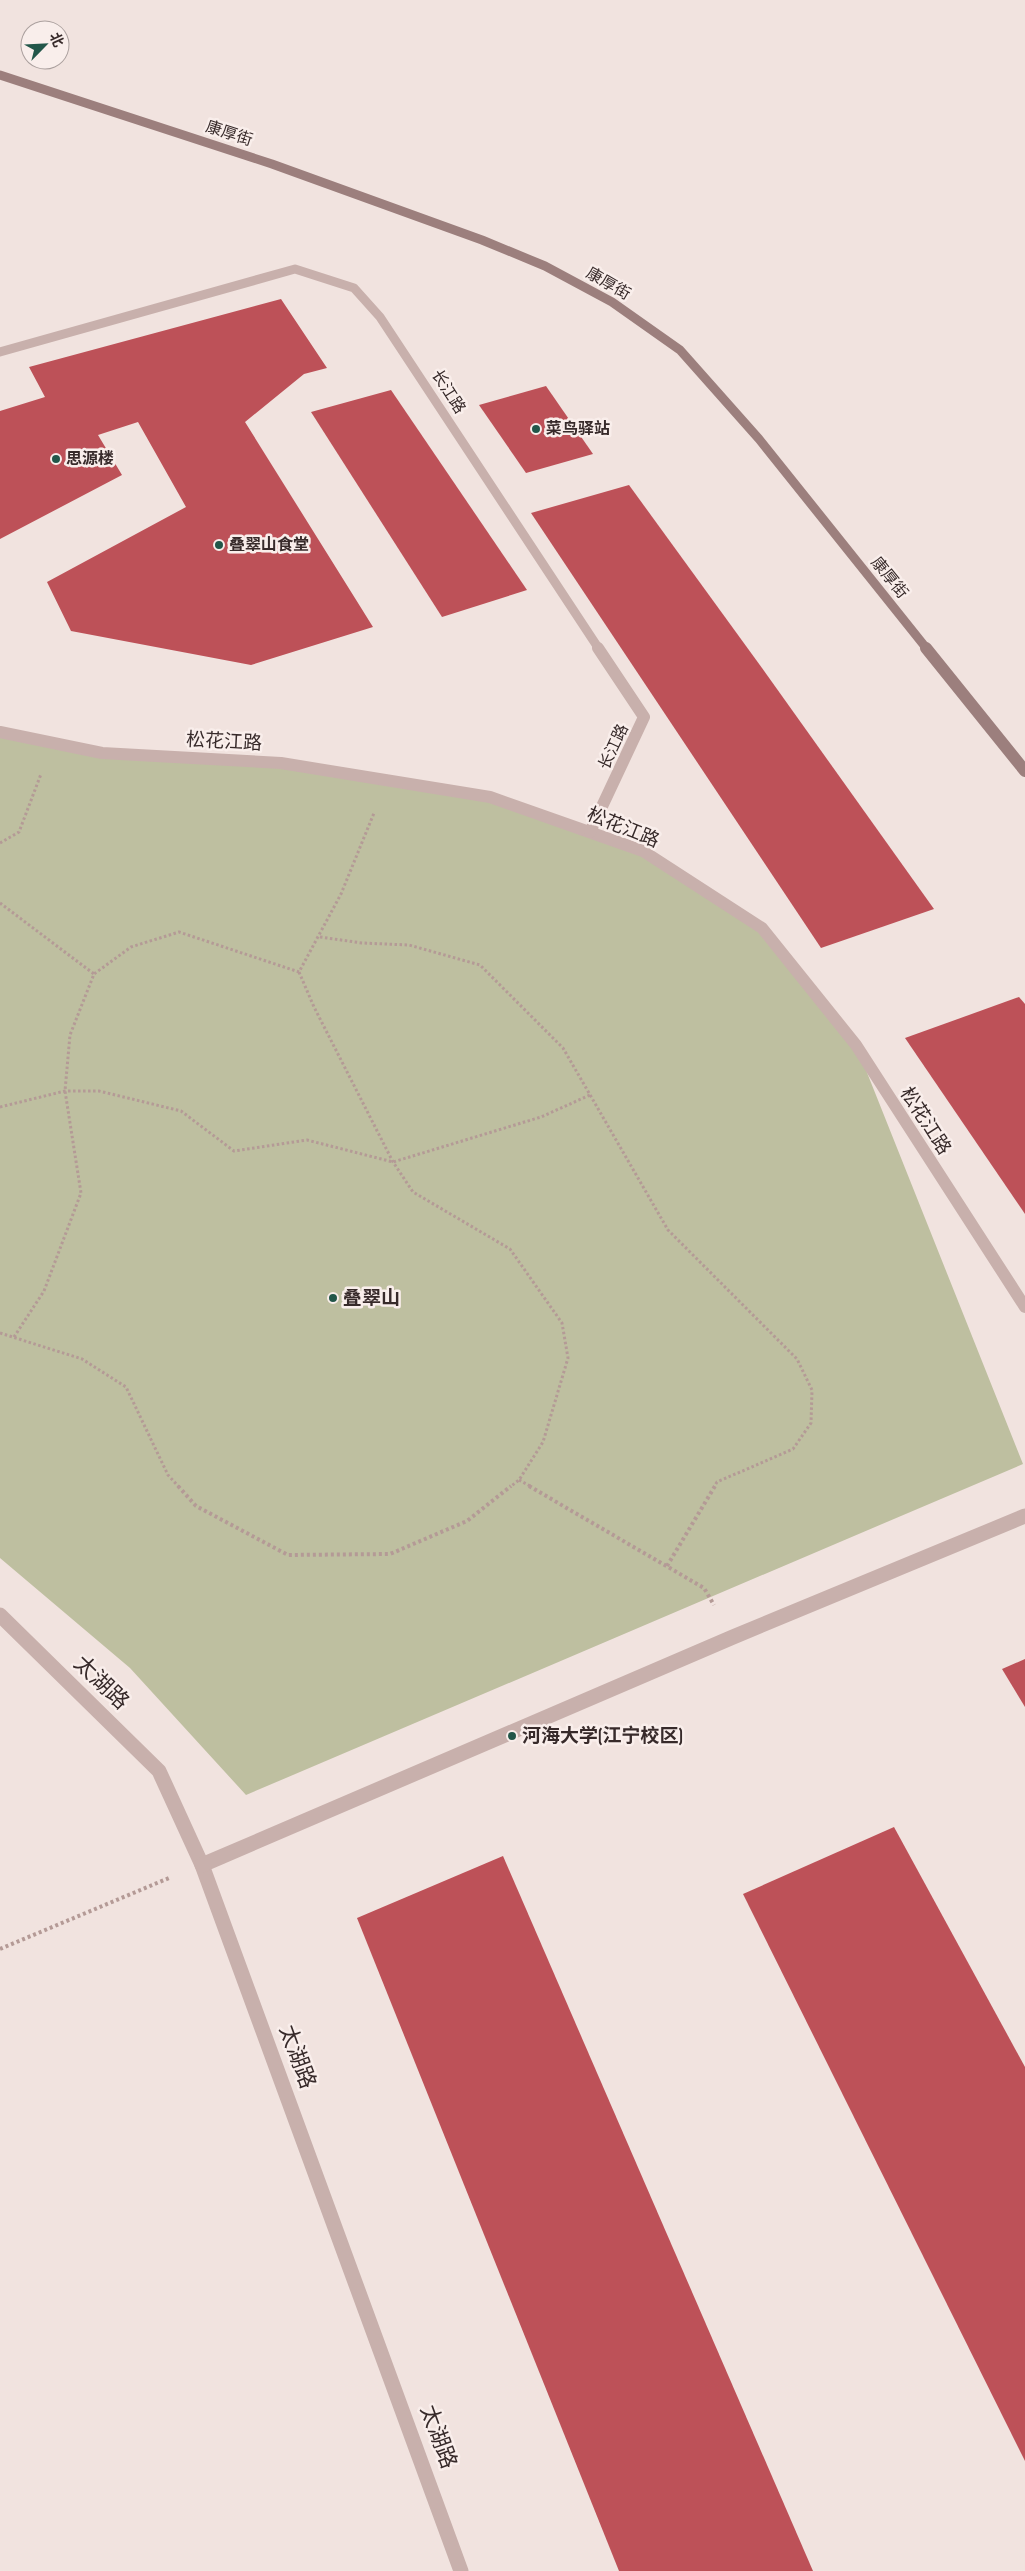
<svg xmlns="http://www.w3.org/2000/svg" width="1025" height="2571" viewBox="0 0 1025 2571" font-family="'Sofia Sans Condensed','Noto Sans SC',sans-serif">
  <rect width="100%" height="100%" fill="#f1e3df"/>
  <path fill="#bebfa0" d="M0 732 102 753 281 763 490 797 643 851 762 928 856 1045 1023 1464 246 1795 130 1668 0 1558Z"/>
  <g fill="#bd5158">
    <path d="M281 299 327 368 304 374 245 422 373 627 251 665 71 631 47 582 186 507 138 422 98 435 122 475 0 539V411L45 397 29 367Z"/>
    <path d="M546 386 593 454 526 473 479 405Z"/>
    <path d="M391 390 527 590 442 617 311 412Z"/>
    <path d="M629 485 762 668 934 909 821 948 531 513Z"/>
    <path d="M1019 997 1025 1004V1214L905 1038Z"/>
    <path d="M1025 1659V1707L1002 1669Z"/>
    <path d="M894 1827 1025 2067V2461L743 1894Z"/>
    <path d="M503 1856 813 2571H619L357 1918Z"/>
  </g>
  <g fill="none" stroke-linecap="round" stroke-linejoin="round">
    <g stroke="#b49a96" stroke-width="3" stroke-dasharray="2.5 2.5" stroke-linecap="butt">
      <path d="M0 843 19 832 41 774"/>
      <path d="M0 903 94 974"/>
      <path d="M320 937 362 943 409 945 480 965 563 1048 668 1230 797 1359 812 1390 811 1423 793 1449 717 1482 714 1487"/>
      <path d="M299 972 314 1007 393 1162 413 1192 510 1249 562 1323 568 1358 543 1442 519 1480 510 1487"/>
      <path d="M0 1107 65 1091H99L181 1111 234 1151 307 1140 393 1162 541 1117 590 1095"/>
      <path d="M0 1333 82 1359 126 1387 168 1475 179 1487"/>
      <path d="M14 1337 44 1291 81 1193 65 1091 70 1035 94 974 131 947 179 932 299 972 341 894 374 813"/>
      <path d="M519 1480 532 1487"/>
    </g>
    <g stroke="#b49a96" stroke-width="4" stroke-dasharray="3 3" stroke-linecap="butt">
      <path d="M178 1486 196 1506 288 1555 390 1554 467 1521 511 1486"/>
      <path d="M529 1486 704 1588 714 1605"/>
      <path d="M667 1566 715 1486"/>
      <path d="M0 1949 169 1878"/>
    </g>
    <path stroke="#c8b0ac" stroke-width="9" d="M0 352 295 269 354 288 380 317 599 649"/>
    <g stroke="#c8b0ac" stroke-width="12">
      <path d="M0 732 102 753 281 763 490 797 643 851 762 928 856 1045 1025 1307"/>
      <path d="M590 832 644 717 598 648"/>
    </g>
    <g stroke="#c8b0ac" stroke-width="15">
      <path d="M0 1615 159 1771 202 1865 461 2571"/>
      <path d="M202 1865 733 1637 1025 1516"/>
    </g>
    <path stroke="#9c7f7d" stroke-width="9" d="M0 75 272 164 482 240 545 266 612 302 680 350 759 439 927 649"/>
    <path stroke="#9c7f7d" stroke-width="12" d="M926 648 1025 771"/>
  </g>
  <g fill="#225649" stroke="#f9eeeb" stroke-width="2">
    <circle cx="536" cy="429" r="5"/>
    <circle cx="56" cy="459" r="5"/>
    <circle cx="219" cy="545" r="5"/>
    <circle cx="333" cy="1298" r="5"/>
    <circle cx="512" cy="1736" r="5"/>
  </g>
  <g text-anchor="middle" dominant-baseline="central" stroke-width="5" stroke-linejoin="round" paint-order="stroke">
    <g font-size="16" fill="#372a2a" stroke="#f9eeeb">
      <text transform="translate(229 134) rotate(18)">康厚街</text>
      <text transform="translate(608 284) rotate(30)">康厚街</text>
      <text transform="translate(448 392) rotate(57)">长江路</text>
      <text transform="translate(889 578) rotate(51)">康厚街</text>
      <text transform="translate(614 747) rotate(-65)">长江路</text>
    </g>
    <g font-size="16" font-weight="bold" fill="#372a2a" stroke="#f9eeeb" text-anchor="start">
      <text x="546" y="429">菜鸟驿站</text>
      <text x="66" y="459">思源楼</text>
      <text x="229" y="545">叠翠山食堂</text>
    </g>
    <g font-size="19" fill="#372a2a" stroke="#f9eeeb">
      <text transform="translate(224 742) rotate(3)">松花江路</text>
      <text transform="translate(623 828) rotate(22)">松花江路</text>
      <text transform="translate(925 1121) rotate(57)">松花江路</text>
    </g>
    <g font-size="19" font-weight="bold" fill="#372a2a" stroke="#f9eeeb" text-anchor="start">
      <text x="343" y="1298">叠翠山</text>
      <text x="522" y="1736">河海大学(江宁校区)</text>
    </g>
    <g font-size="22" fill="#372a2a" stroke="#f9eeeb">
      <text transform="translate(101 1683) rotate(44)">太湖路</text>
      <text transform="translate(297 2057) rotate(70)">太湖路</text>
      <text transform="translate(438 2437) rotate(70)">太湖路</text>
    </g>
  </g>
  <g transform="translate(45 45) rotate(66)"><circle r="24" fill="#f9eeeb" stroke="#aba09e"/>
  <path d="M0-4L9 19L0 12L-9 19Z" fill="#225649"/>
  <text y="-8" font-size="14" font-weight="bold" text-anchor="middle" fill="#372a2a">北</text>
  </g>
</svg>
